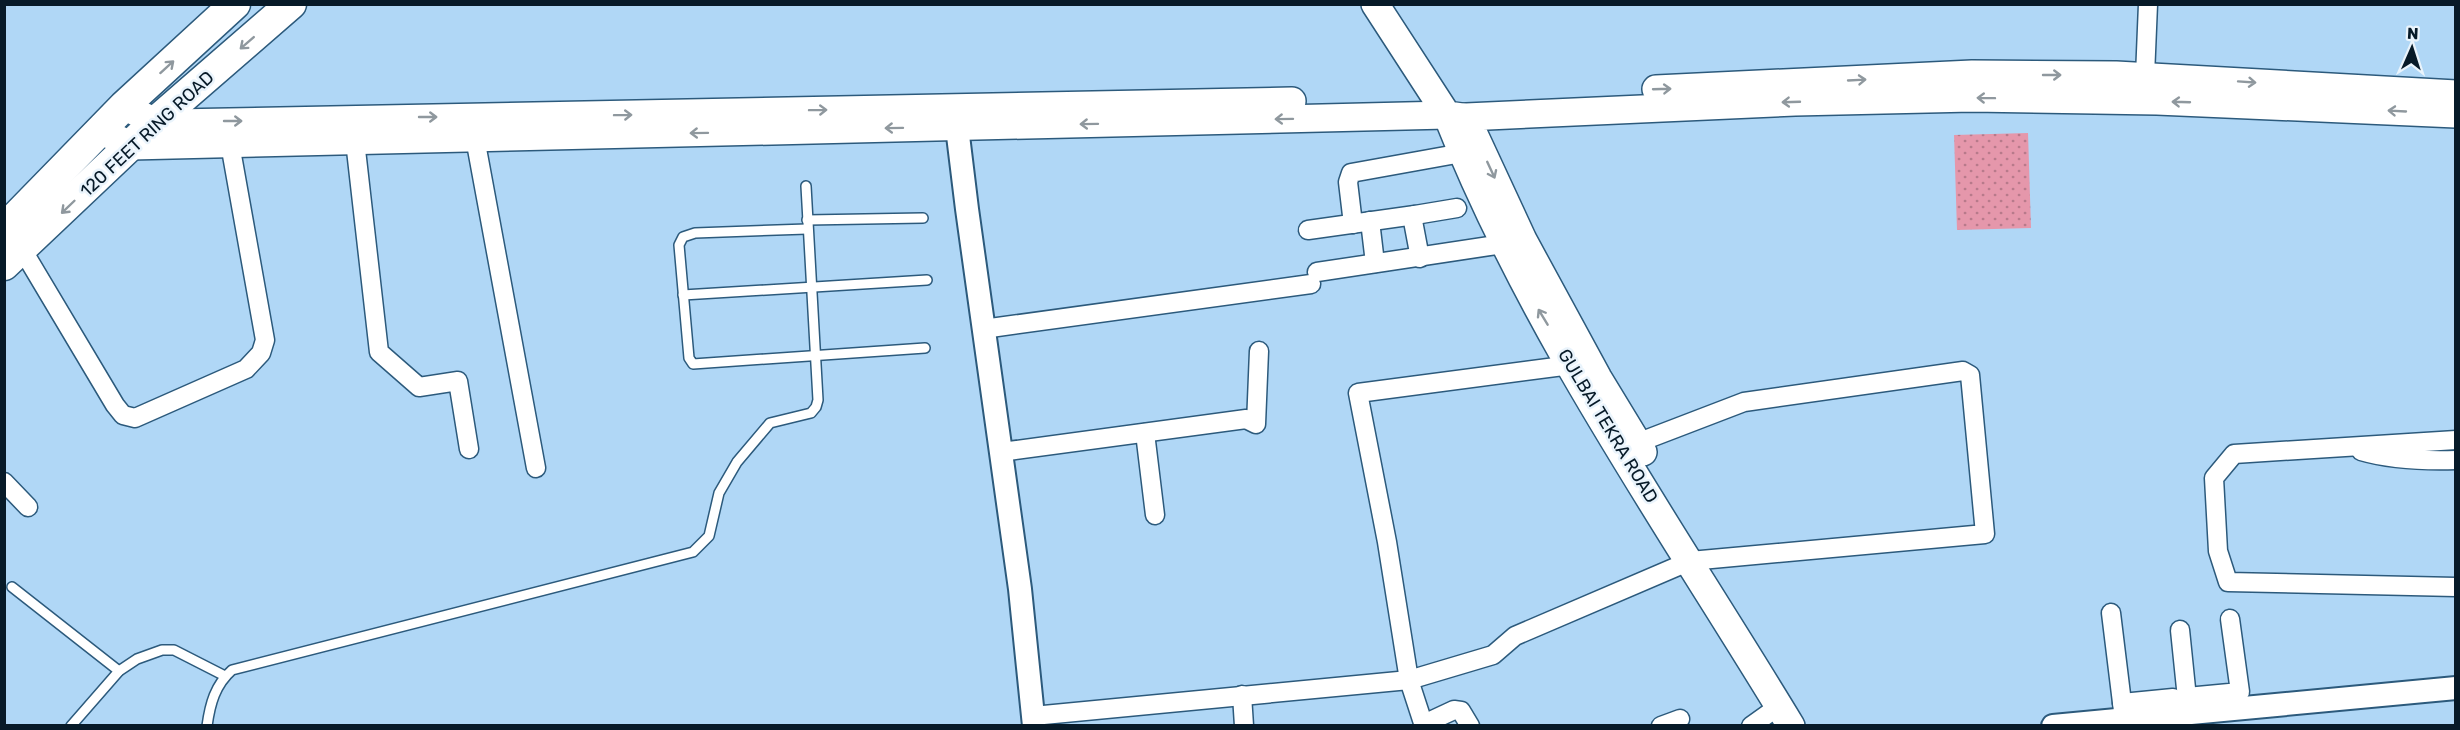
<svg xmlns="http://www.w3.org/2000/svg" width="2460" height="730" viewBox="0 0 2460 730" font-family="Rubik,sans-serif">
  <defs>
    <pattern id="grass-dots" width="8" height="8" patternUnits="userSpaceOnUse" patternTransform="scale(1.5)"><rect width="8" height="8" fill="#e597ab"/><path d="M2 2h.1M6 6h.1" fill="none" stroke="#b87a8b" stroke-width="1.8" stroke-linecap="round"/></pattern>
  </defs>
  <rect width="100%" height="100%" fill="#b0d7f6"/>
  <path fill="url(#grass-dots)" d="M2028 133 2031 228 1957 230 1954 135Z"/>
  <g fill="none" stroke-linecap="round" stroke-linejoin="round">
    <g stroke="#2c5a7c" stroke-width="12">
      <g id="service">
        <path d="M807 220 923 218"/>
        <path d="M807 229 695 233 683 237 679 245 689 358 693 364 925 348"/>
        <path d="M683 295 927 280"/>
        <path d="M12 587 119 671"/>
        <path d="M71 726 119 671 137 659 162 650H174L225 676"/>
        <path d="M207 726C210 704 215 685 232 670L693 552 709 536 719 493 737 462 770 423 811 413 816 407 818 400 806 186"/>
      </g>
    </g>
    <g stroke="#2c5a7c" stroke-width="21">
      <g id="minor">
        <path d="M2145 76 2148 4"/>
        <path d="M475 138 536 468"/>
        <path d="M355 141 379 352 419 387 458 381 469 449"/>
        <path d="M1370 221 1375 263"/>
        <path d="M1353 224 1348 182 1351 173 1462 153"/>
        <path d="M1308 230 1415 215"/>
        <path d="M22 249 115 405 123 415 135 418 246 369 261 353 265 340 230 144"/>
        <path d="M1420 258 1413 221 1415 215 1457 208"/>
        <path d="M1317 272 1503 244"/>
        <path d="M983 329 1311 284"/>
        <path d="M1145 433 1155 515"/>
        <path d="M2456 440 2234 454 2214 478 2218 551 2228 582 2456 587"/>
        <path d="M2361 451C2392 460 2424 461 2456 460"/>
        <path d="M1001 452 1246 419 1256 424 1259 351"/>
        <path d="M4 482 28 507"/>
        <path d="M2111 613 2124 719"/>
        <path d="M2180 630 2188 708"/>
        <path d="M1242 695 1244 726"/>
        <path d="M2187 697 2240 692 2230 619"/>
        <path d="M2122 703 2173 698"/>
        <path d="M1033 716 1409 680 1493 655 1515 636 1690 561 1985 534 1970 375 1963 371 1744 402 1637 443"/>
        <path d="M1424 724 1454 710 1461 711 1470 726"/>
        <path d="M1424 726 1409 680 1387 542 1358 393 1571 365"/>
        <path d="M1661 726 1680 719"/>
        <path d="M1751 726 1779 706"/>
      </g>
    </g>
    <g stroke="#2c5a7c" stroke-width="26">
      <g id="tertiary">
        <path d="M955 111 967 209 1020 589 1034 726"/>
        <path d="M2053 726 2456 688"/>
      </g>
    </g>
    <g stroke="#2c5a7c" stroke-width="30">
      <g id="secondary">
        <path d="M1375 4 1447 115 1462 117"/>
        <path d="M1656 89 1972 74 2116 75 2456 94"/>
        <path d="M124 106 155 122 175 123 1292 101"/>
        <path d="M101 130 131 146 1447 115C1533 333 1670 526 1791 726"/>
        <path d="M1643 452 1598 378 1523 240 1466 117 1795 102 1972 98 2157 101 2456 114"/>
      </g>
    </g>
    <g stroke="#2c5a7c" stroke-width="33">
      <g id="primary">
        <path d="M4 229 124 106 235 4"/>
        <path d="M4 265 155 122 291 4"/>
      </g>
    </g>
    <use href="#service" stroke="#fff" stroke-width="9"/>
    <use href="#minor" stroke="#fff" stroke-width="18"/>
    <use href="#tertiary" stroke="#fff" stroke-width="22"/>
    <use href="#secondary" stroke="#fff" stroke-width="27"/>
    <use href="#primary" stroke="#fff" stroke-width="30"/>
  </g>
  <defs><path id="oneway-shaft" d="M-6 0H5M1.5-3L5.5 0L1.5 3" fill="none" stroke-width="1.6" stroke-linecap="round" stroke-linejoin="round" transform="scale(1.5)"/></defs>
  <g stroke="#8f989e">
    <use href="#oneway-shaft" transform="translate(247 43) rotate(139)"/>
    <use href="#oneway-shaft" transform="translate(167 67) rotate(-42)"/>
    <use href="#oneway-shaft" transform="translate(2052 75)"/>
    <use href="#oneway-shaft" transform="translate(1857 80) rotate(-3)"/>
    <use href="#oneway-shaft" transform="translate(2247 82) rotate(4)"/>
    <use href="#oneway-shaft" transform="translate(1662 89) rotate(-2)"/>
    <use href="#oneway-shaft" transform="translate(1986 98) rotate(-179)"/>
    <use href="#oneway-shaft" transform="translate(1791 102) rotate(178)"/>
    <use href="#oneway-shaft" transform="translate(2181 102) rotate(-178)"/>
    <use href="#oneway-shaft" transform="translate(818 110) rotate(-1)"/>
    <use href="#oneway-shaft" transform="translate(2397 111) rotate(-177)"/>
    <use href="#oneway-shaft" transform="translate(623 115) rotate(-1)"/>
    <use href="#oneway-shaft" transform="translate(428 117)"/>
    <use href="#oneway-shaft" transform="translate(1284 119) rotate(179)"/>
    <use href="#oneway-shaft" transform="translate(233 121)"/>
    <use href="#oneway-shaft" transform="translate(1089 124) rotate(179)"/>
    <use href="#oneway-shaft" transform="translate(894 128) rotate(179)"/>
    <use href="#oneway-shaft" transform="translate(699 133) rotate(179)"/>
    <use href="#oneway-shaft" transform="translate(1491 170) rotate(65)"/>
    <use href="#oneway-shaft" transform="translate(68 207) rotate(136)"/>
    <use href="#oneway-shaft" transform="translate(1543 317) rotate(-121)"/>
  </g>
  <g text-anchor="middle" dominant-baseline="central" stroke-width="5" stroke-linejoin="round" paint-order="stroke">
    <g font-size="18" fill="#071a28" stroke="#eaf4fc">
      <text transform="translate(147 134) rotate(-43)">120 FEET RING ROAD</text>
      <text transform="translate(1608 426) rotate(59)">GULBAI TEKRA ROAD</text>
    </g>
  </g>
  <rect width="2460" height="730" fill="none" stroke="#071a28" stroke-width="12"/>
  <g transform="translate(2412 48) rotate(3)" stroke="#eaf4fc" stroke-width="4.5" paint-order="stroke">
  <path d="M0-4.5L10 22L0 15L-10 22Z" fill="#071a28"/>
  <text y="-9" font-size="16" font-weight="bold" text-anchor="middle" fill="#071a28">N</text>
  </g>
</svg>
